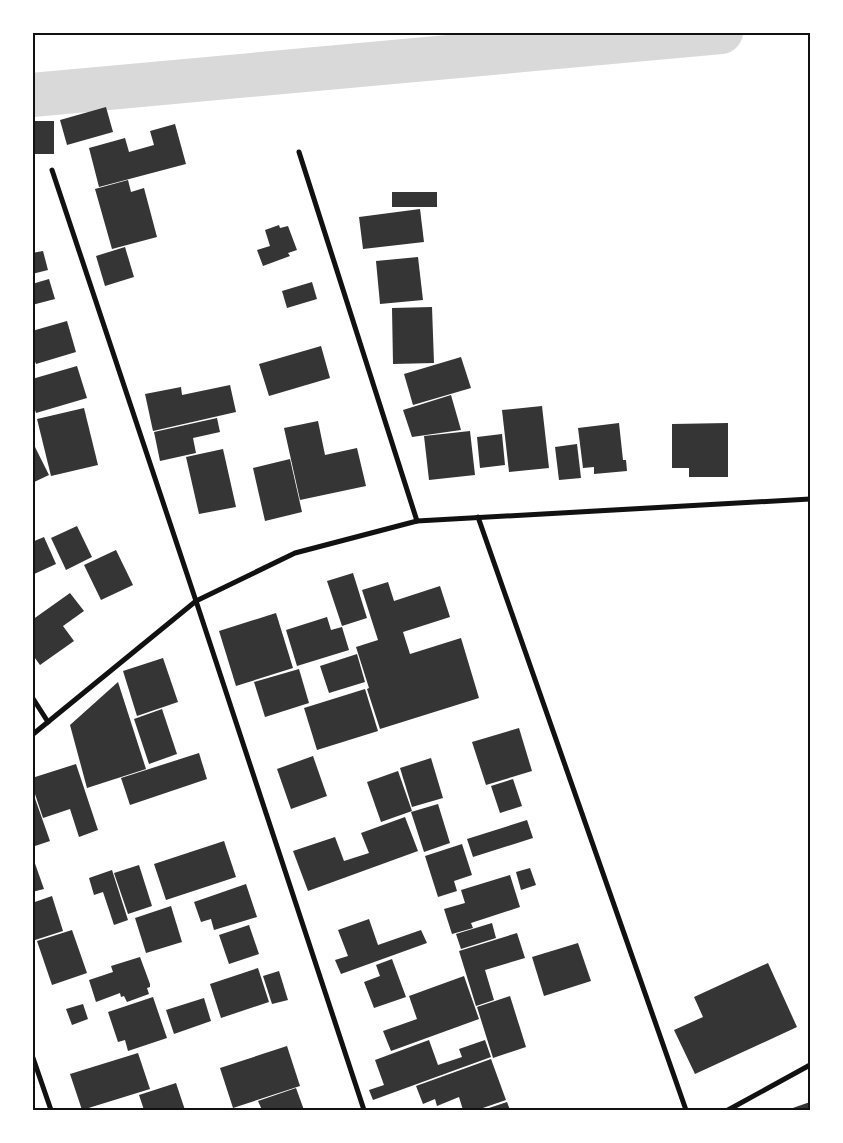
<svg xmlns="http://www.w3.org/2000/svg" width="843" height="1143" viewBox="0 0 843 1143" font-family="Helvetica,sans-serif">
  <rect width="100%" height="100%" fill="#fff"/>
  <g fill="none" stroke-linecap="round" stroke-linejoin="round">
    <path stroke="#d9d9d9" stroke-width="44" d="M32 95 721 32"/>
  </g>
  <g fill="#353535">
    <path d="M106 107 113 132 67 145 60 120Z"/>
    <rect x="32" y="121" width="22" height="33"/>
    <path d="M175 124 186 164 99 187 89 148 125 138 129 152 154 145 150 131Z"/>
    <path d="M128 180 131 192 144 188 157 237 112 249 95 189Z"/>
    <rect x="392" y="192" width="45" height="15"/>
    <path d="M420 209 424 242 363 249 359 217Z"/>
    <path d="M279 225 280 228 288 226 297 250 288 253 290 256 263 266 257 250 270 246 265 230Z"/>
    <path d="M125 247 134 277 105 286 96 256Z"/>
    <path d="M43 251 48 270 32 274V253Z"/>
    <path d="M418 257 423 300 380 304 376 261Z"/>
    <path d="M49 279 55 299 32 305V284Z"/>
    <path d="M312 282 317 299 287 308 282 291Z"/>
    <path d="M432 307 434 363 393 364 392 308Z"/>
    <path d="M67 321 76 352 36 364 32 354V331Z"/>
    <path d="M321 346 330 378 269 396 259 364Z"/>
    <path d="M461 357 471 388 413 405 404 374Z"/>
    <path d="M77 366 87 398 36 413 32 401V379Z"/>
    <path d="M230 385 236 412 153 431 145 394 181 387 182 395Z"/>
    <path d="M451 395 461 430 412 437 403 410Z"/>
    <path d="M542 406 549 468 509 472 502 410Z"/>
    <path d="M84 408 98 465 51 476 37 419Z"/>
    <path d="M217 418 220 432 193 438 196 453 160 461 154 432Z"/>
    <path d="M318 421 325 455 357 448 366 486 300 500 284 428Z"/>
    <path d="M619 423 623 460H626L627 471 594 474V467L583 468 578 428Z"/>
    <path d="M728 423V477H689V468H672V424Z"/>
    <path d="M470 431 475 475 429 480 424 436Z"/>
    <path d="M502 434 505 465 480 468 477 437Z"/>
    <path d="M577 444 581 478 559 480 555 447Z"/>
    <path d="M34 445 49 475 32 483V446Z"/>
    <path d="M223 449 236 507 199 514 186 457Z"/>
    <path d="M290 459 302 512 265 521 253 468Z"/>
    <path d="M77 526 92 557 66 570 51 538Z"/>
    <path d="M44 537 56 564 32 575V542Z"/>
    <path d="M116 550 133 585 101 600 84 565Z"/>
    <path d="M353 573 367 618 342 626 327 581Z"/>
    <path d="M388 582 394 601 440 586 450 617 403 632 410 654 461 638 479 698 380 729 367 689 369 688 356 647 378 640 362 590Z"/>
    <path d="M70 593 84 611 63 626 74 641 40 665 32 654V620Z"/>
    <path d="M276 613 293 668 236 686 219 631Z"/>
    <path d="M327 617 331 630 342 627 349 650 297 666 286 630Z"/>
    <path d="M357 654 365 682 329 693 320 666Z"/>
    <path d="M163 658 178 702 137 716 123 671Z"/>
    <path d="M299 669 309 703 265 717 254 682Z"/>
    <path d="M118 682 146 769 87 788 70 725Z"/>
    <path d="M365 689 378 731 317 750 304 708Z"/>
    <path d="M162 709 177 754 149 764 134 719Z"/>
    <path d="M519 728 532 771 486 785 472 742Z"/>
    <path d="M199 753 207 779 130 805 121 778Z"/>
    <path d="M313 756 327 796 291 809 277 769Z"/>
    <path d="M431 758 443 798 412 807 400 768Z"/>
    <path d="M76 764 98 830 79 837 70 809 43 818 32 785V778Z"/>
    <path d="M398 771 412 811 381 822 367 782Z"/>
    <path d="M513 779 522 806 500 813 491 786Z"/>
    <path d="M32 790 50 841 32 847Z"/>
    <path d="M438 804 450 843 424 852 411 812Z"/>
    <path d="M405 817 418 851 308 891 293 851 335 837 344 861 369 853 361 833Z"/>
    <path d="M527 820 533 838 473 857 467 839Z"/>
    <path d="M224 841 236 877 166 900 154 864Z"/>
    <path d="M462 844 472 875 454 881 457 891 438 897 425 856Z"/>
    <path d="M32 855 44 889 32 892Z"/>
    <path d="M139 865 152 906 128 914 114 873Z"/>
    <path d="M530 868 536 885 521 890 516 872Z"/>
    <path d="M112 870 128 920 114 925 103 892 94 895 89 878Z"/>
    <path d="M510 875 520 907 471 923 473 928 452 934 444 909 465 903 461 890Z"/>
    <path d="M246 884 257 917 214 930 211 919 201 922 194 902Z"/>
    <path d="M52 896 63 931 32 941V903Z"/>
    <path d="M171 906 182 942 146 953 135 918Z"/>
    <path d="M369 919 378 945 421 930 427 943 341 974 335 960 348 956 338 930Z"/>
    <path d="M492 923 496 938 461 949 456 934Z"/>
    <path d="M249 925 259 954 229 964 219 935Z"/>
    <path d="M72 930 87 973 52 985 37 941Z"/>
    <path d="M517 933 525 958 485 970 494 1000 476 1006 459 951Z"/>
    <path d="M578 943 591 981 544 996 532 957Z"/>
    <path d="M140 957 150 984V987L147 988 149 994 127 1002 124 996 121 997 120 993 96 1002 89 980 113 972 111 966Z"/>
    <path d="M392 959 406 997 374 1008 364 982 380 976 376 965Z"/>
    <path d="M768 963 797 1027 695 1074 674 1030 703 1017 694 997Z"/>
    <path d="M258 968 269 1002 221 1018 210 984Z"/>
    <path d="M279 971 288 1000 272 1004 263 976Z"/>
    <path d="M464 976 479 1019 391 1051 383 1031 417 1019 409 996Z"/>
    <path d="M510 996 526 1047 493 1058 477 1007Z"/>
    <path d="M153 997 167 1038 128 1051 125 1040 118 1042 108 1012Z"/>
    <path d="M204 998 211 1021 174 1034 166 1010Z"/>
    <path d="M83 1004 88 1019 72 1025 66 1009Z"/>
    <path d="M429 1040 438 1065 462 1057 459 1049 485 1040 491 1057 373 1100 369 1090 384 1085 375 1060Z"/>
    <path d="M287 1046 300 1086 233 1108 220 1068Z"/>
    <path d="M138 1053 150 1089 82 1110 70 1074Z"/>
    <path d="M491 1059 506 1100 477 1110H463L459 1097 437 1106 435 1099 423 1104 416 1086Z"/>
    <path d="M176 1083 185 1110H144L139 1095Z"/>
    <path d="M296 1088 304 1110H262L258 1101Z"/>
    <path d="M507 1102 510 1110H483Z"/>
    <path d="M810 1102V1110H787Z"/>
  </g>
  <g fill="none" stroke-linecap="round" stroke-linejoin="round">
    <g stroke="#111" stroke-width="5">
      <path d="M299 152 417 521"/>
      <path d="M52 170 196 601 364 1110"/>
      <path d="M478 517 686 1110"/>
      <path d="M32 697 48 722"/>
      <path d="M32 735 196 601 295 553 417 521 810 499"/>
      <path d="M32 1055 51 1110"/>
      <path d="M728 1110 810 1065"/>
    </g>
  </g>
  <rect width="843" height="1143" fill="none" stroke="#ffffff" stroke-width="68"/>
  <rect x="34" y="34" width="775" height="1075" fill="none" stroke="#111" stroke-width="2"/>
</svg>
